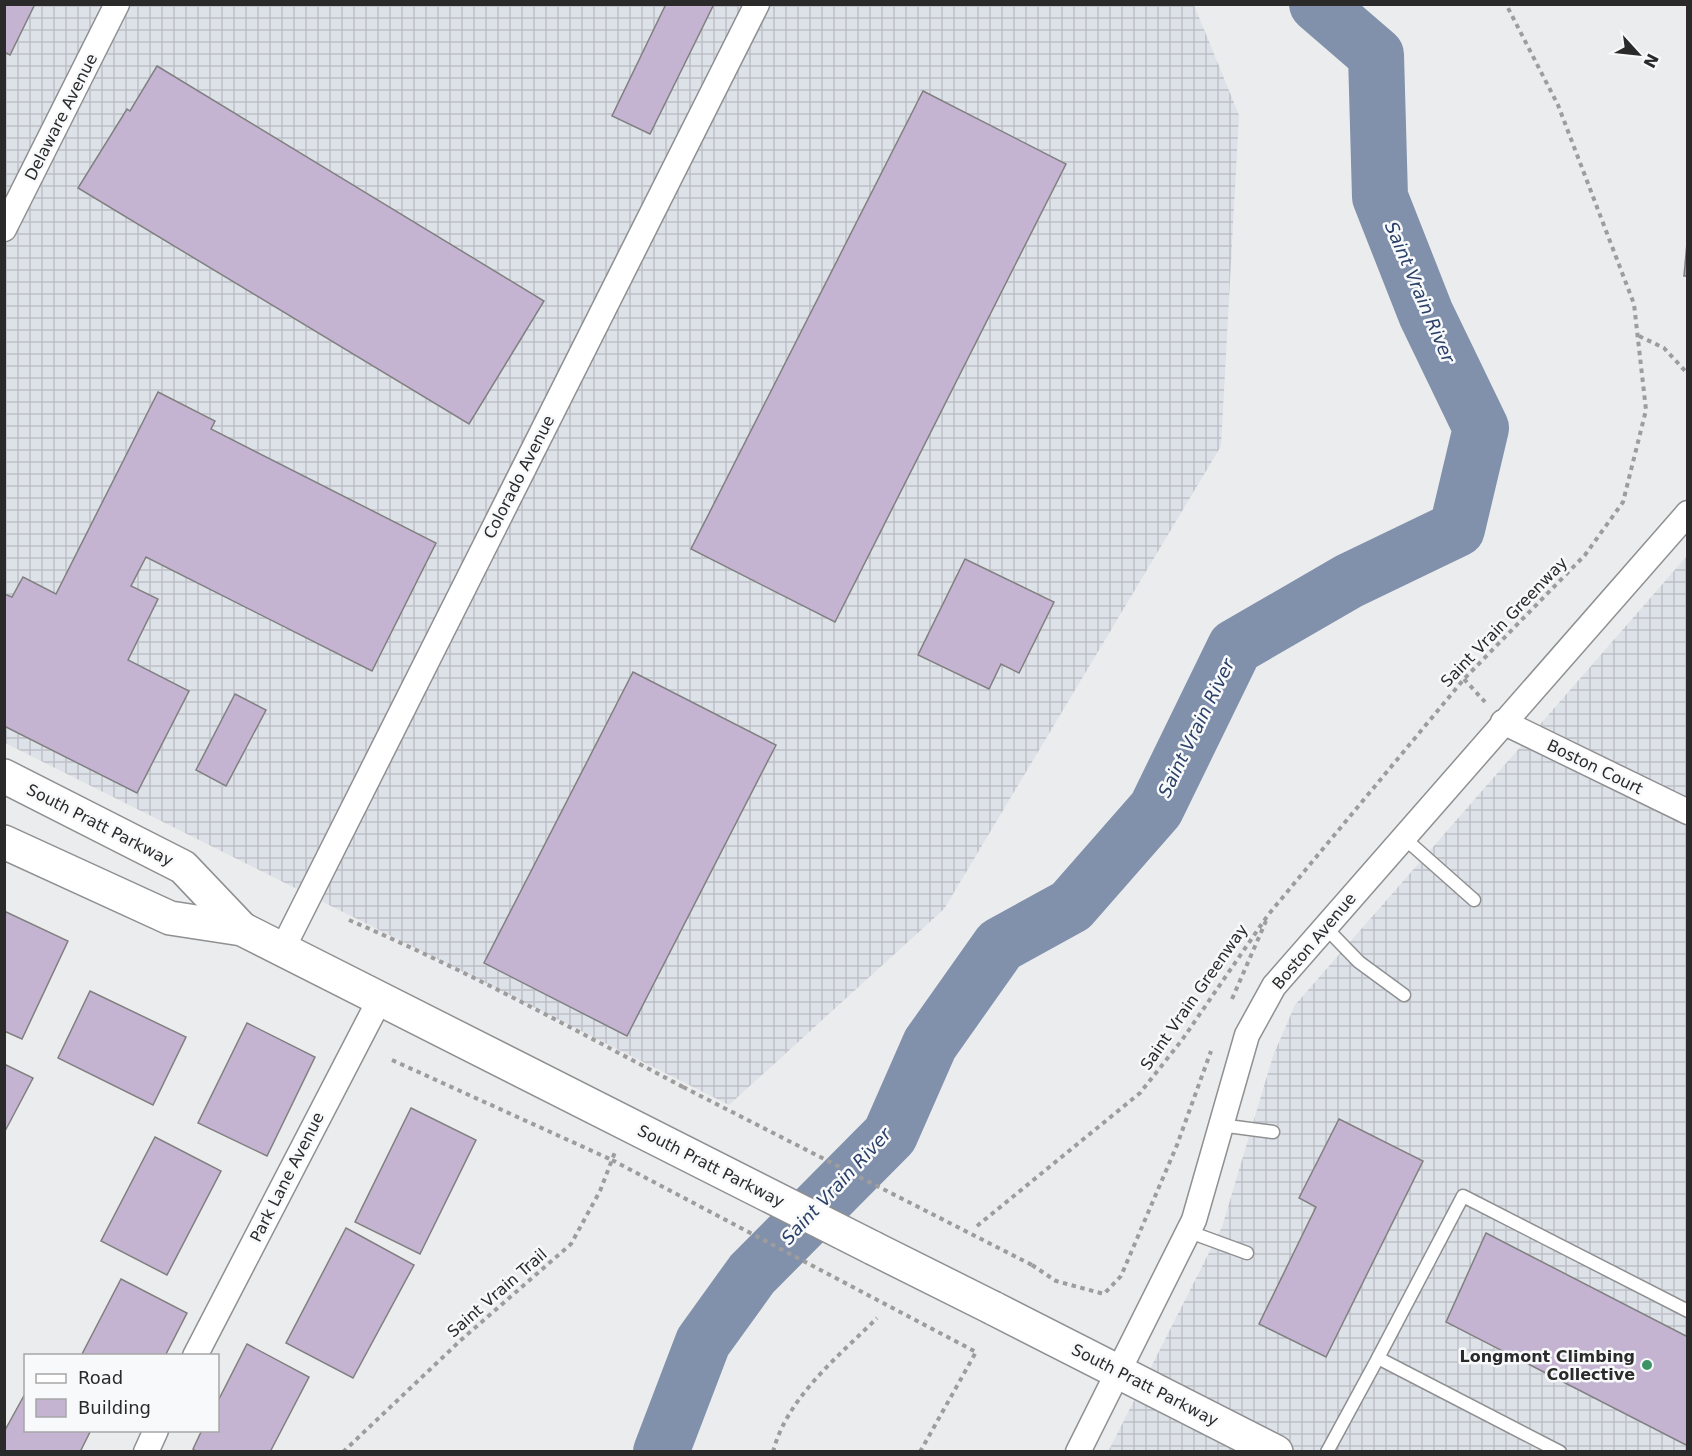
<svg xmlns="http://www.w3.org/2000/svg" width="1692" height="1456" viewBox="0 0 1692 1456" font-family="'DejaVu Sans',sans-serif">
  <defs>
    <pattern id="industrial-grid" width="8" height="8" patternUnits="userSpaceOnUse" patternTransform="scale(1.5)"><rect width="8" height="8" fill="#dde1e8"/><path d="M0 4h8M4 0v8" fill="none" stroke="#bec1c7"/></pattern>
  </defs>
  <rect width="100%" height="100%" fill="#ebeced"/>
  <g fill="url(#industrial-grid)">
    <path d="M4 5H1194L1239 115 1221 446 944 909 729 1105 5 743Z"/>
    <path d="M1687 556V1451L1108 1452 1222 1227 1273 1056 1295 1005Z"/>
  </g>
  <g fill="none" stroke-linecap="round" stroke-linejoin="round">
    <path stroke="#8190ab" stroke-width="56" d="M661 1452 703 1342 752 1274 890 1135 930 1044 1000 945 1071 906 1156 809 1235 647 1349 581 1457 529 1481 428 1426 314 1380 197 1376 55 1317 4"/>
  </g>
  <g fill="#c5b4d1" stroke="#808081" stroke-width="1.5">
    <path d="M4 4H35L10 55 4 52Z"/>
    <path d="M666 4H714L650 134 612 116Z"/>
    <path d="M157 66 544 301 469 424 78 188 127 109 130 111Z"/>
    <path d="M923 91 1066 164 835 622 691 549Z"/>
    <path d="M1687 243H1688V276H1684Z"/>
    <path d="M158 392 215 421 211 429 436 543 372 671 146 557 131 586 158 599 128 660 189 691 137 793 4 726V594L12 597 23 577 56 594Z"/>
    <path d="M965 559 1054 602 1019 673 1001 664 989 689 918 655Z"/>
    <path d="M633 672 776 745 627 1036 484 963Z"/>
    <path d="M235 694 266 710 226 786 196 770Z"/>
    <path d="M4 911 68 941 22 1039 4 1031Z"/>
    <path d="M90 991 186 1037 153 1105 58 1058Z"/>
    <path d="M247 1023 315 1057 267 1156 198 1123Z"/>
    <path d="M4 1064 33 1078 4 1133Z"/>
    <path d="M411 1108 476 1140 420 1254 355 1222Z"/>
    <path d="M1339 1119 1423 1161 1326 1357 1259 1324 1316 1207 1299 1198Z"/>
    <path d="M155 1137 221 1171 167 1275 101 1241Z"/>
    <path d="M346 1228 414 1265 353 1378 286 1343Z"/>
    <path d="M1486 1233 1688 1337V1446L1446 1322Z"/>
    <path d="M121 1279 187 1313 165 1356H81Z"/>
    <path d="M247 1344 309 1377 270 1452H197L193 1449 202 1430H218V1401Z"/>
    <path d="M26 1392V1430H91L80 1452H4V1432Z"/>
  </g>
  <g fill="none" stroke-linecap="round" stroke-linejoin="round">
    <g stroke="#8f9091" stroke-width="15">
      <g id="lane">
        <path d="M1403 837 1474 900"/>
        <path d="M1325 927 1359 962 1404 995"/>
        <path d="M1220 1125 1273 1132"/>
        <path d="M1187 1231 1247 1253"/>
        <path d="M1327 1452 1378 1358"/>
        <path d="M1560 1452 1378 1358 1463 1196 1688 1311"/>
      </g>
    </g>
    <g stroke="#8f9091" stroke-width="27">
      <g id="street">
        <path d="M4 229 117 4"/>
        <path d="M1503 722 1688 812"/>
        <path d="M282 950 757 4"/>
        <path d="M195 1356 380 999"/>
        <path d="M146 1452 156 1430"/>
        <path d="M1078 1452 1194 1220 1247 1035 1274 986 1688 513"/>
      </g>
    </g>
    <g stroke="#8f9091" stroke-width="36">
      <g id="secondary">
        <path d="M4 776 183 867 242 929"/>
        <path d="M4 842 170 918 242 929 873 1248"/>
        <path d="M993 1308 1276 1452"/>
      </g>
    </g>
    <g stroke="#9d9d9e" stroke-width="4" stroke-dasharray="4.5 4.5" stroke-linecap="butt">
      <path d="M1639 336 1664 348 1688 374"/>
      <path d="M1464 679 1485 702"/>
      <path d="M349 920C464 969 573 1029 683 1087"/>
      <path d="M1232 999 1266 921"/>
      <path d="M392 1060 612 1160"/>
      <path d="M977 1226 1140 1093 1182 1040 1268 915 1464 679 1585 555 1623 502 1646 410 1634 304 1558 105 1506 4"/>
      <path d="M1032 1265 1056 1281 1104 1294 1121 1276 1177 1145 1211 1051"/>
      <path d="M343 1452 461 1340 571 1244 600 1191 615 1152"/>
      <path d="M773 1452C787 1397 839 1356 877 1318"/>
      <path d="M920 1452 976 1352"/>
    </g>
    <use href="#lane" stroke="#fff" stroke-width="12"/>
    <use href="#street" stroke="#fff" stroke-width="24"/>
    <use href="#secondary" stroke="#fff" stroke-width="33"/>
    <g stroke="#8f9091" stroke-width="36" stroke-linecap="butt">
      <path id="secondary-bridge" d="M873 1248 993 1308"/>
    </g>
    <g stroke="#9d9d9e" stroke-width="4" stroke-dasharray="4.5 4.5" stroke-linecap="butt">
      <path d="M683 1087 1032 1265"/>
      <path d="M612 1160 976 1352"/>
    </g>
    <use href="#secondary-bridge" stroke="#fff" stroke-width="33"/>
  </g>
  <circle fill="#3d9366" stroke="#f8f9fa" stroke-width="2" cx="1647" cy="1365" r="6"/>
  <g text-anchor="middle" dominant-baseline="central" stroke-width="5" stroke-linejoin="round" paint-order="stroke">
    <g font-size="16" fill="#2a2a2a" stroke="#f8f9fa">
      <text transform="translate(61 117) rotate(-63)">Delaware Avenue</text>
      <text transform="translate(519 477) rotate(-63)">Colorado Avenue</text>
      <text transform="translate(1504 622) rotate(-46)">Saint Vrain Greenway</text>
      <text transform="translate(1595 767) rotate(26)">Boston Court</text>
      <text transform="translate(100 825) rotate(27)">South Pratt Parkway</text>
      <text transform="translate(1314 941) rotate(-50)">Boston Avenue</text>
      <text transform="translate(1194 997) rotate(-55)">Saint Vrain Greenway</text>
      <text transform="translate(711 1166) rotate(27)">South Pratt Parkway</text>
      <text transform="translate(287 1177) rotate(-63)">Park Lane Avenue</text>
      <text transform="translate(497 1293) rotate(-41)">Saint Vrain Trail</text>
      <text transform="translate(1145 1385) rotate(27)">South Pratt Parkway</text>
    </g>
    <g font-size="16" font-weight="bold" fill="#2a2a2a" stroke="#f8f9fa" text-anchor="end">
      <text x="1635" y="1356">Longmont Climbing<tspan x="1635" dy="18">Collective</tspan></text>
    </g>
    <g font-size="18" font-style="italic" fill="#2b4068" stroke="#f8f9fa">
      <text transform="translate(1420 292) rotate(67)">Saint Vrain River</text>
      <text transform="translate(1196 728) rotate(-64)">Saint Vrain River</text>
      <text transform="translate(836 1186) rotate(-47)">Saint Vrain River</text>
    </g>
  </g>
  <rect width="1692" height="1456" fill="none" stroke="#2a2a2a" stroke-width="12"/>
  <rect x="24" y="1354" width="195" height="78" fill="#f8f9fa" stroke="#a6a6a7" stroke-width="1.5"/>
  <rect x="36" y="1374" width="30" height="9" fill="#ffffff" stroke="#a6a6a7" stroke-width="1.5"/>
  <text x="78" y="1384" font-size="18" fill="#2a2a2a">Road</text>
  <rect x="36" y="1399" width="30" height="18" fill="#c5b4d1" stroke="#a6a6a7" stroke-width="1.5"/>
  <text x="78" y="1414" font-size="18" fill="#2a2a2a">Building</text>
  <g transform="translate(1638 54) rotate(117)" stroke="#f8f9fa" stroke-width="4.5" paint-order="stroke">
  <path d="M0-4.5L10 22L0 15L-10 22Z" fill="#2a2a2a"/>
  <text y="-9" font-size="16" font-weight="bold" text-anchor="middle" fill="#2a2a2a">N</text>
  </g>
</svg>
